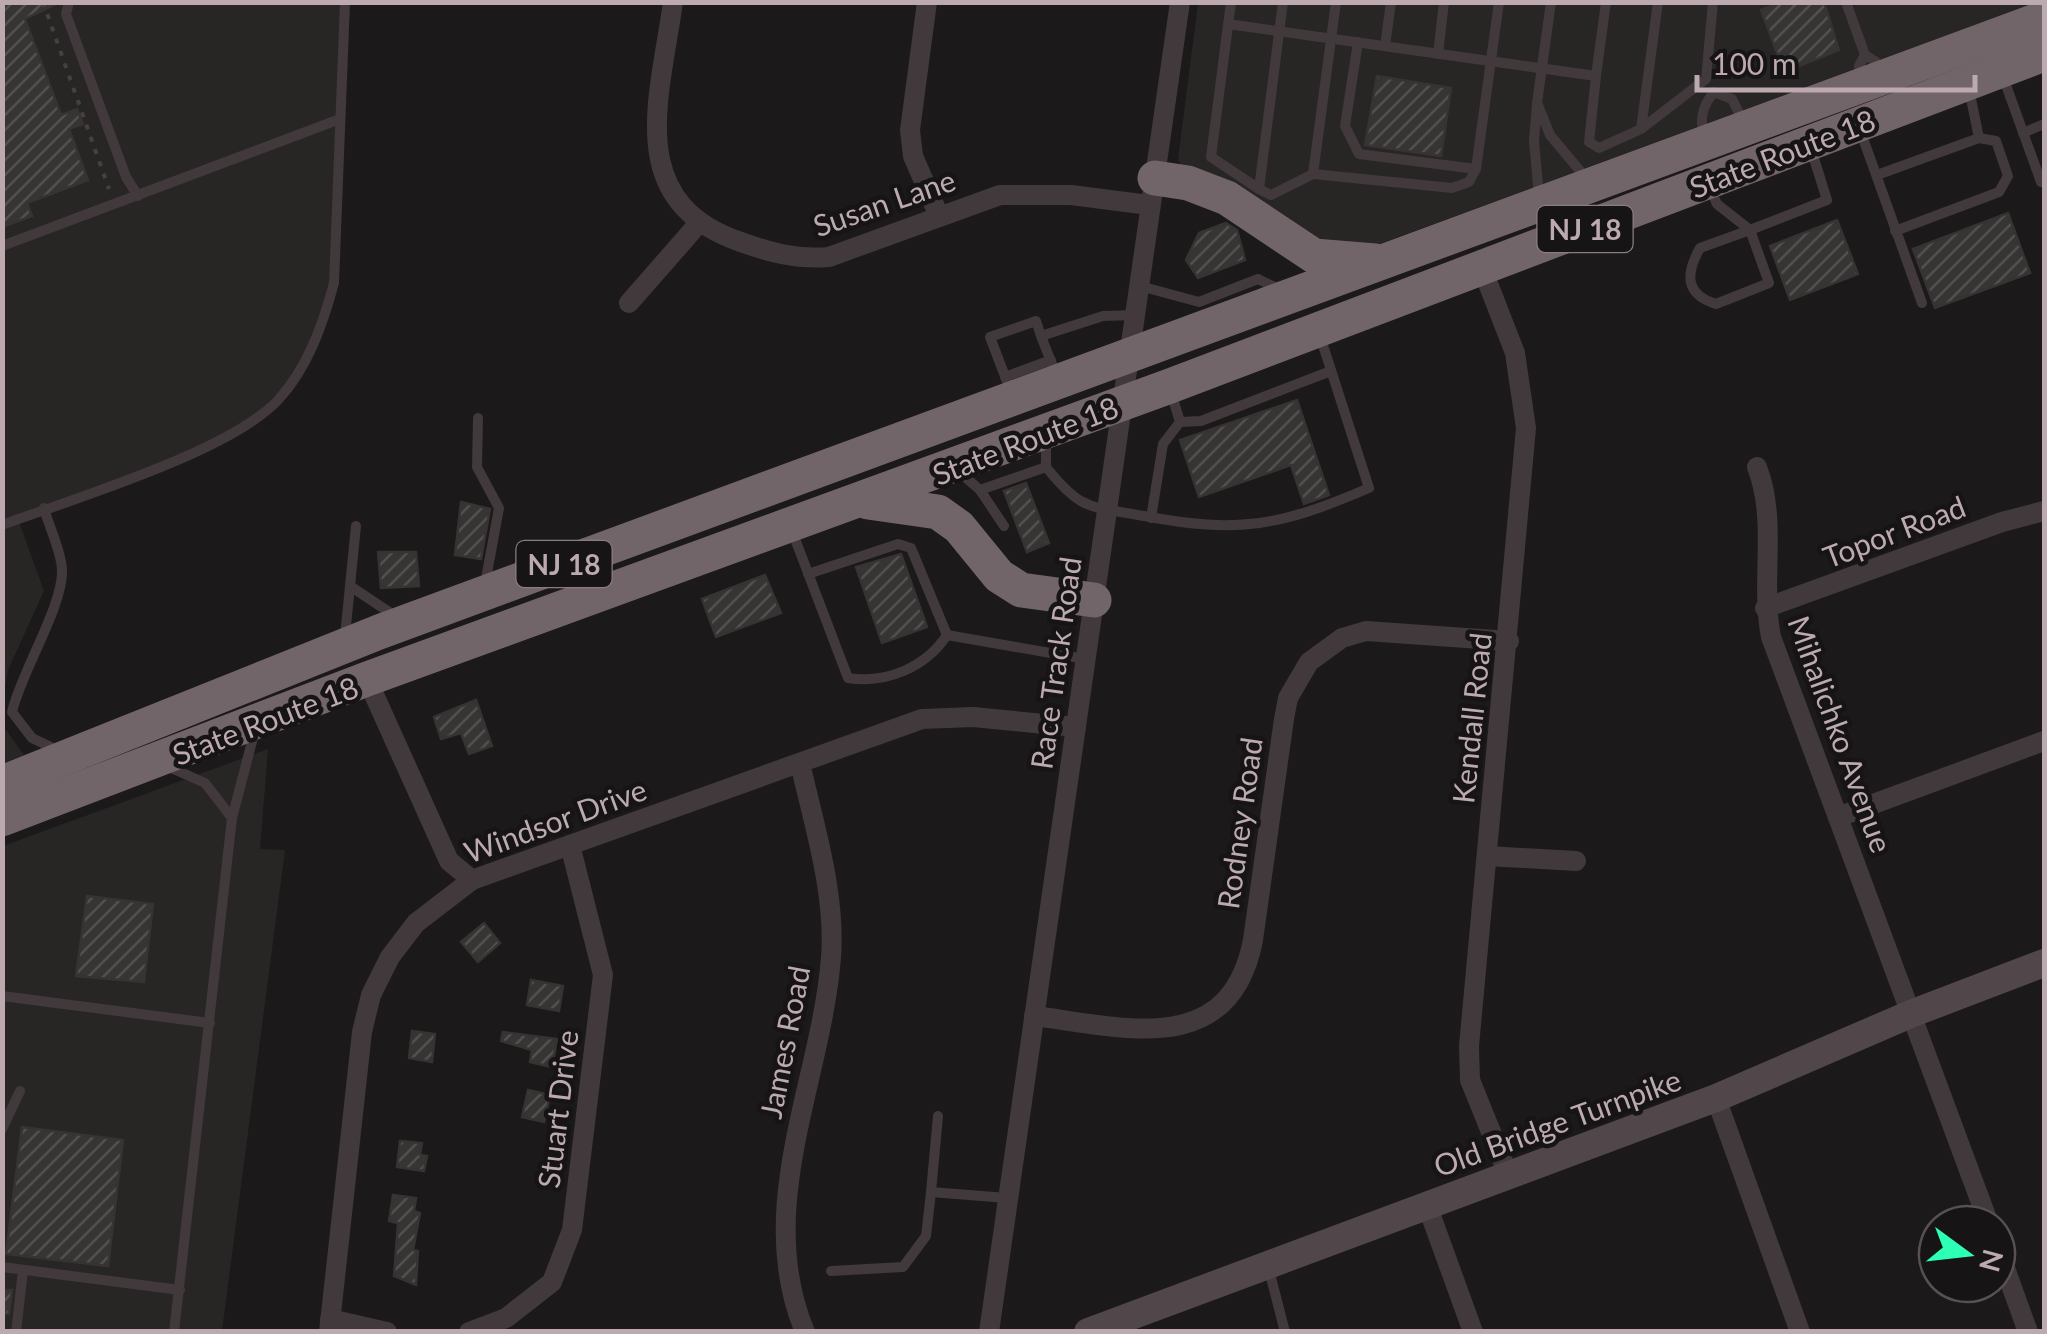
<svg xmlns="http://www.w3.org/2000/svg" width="2047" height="1334" viewBox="0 0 2047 1334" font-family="Lato,sans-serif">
  <defs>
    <pattern id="building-hatch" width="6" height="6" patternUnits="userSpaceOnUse" patternTransform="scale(2.5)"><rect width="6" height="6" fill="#373434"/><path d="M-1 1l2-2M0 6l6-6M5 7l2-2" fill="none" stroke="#524f4f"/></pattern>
  </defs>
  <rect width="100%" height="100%" fill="#1b1919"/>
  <g fill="#282525">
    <path d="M3 3H345L337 246 326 316 278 401 230 436 18 519 44 591 8 670 3 698Z"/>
    <path d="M1198 3H2034L1371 247 1337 250 1185 175 1178 159Z"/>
    <path d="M3 726 24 755 3 763Z"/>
    <path d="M268 749 260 849 285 850 222 1331 3 1332V846Z"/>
  </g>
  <g fill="url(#building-hatch)" stroke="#383333" stroke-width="2.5">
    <path d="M2 2H60L25 19 61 115 77 109 83 124 69 129 88 180 27 203 32 216 2 227Z"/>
    <path d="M1782 2H1824L1839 50 1784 72 1761 10Z"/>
    <path d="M1377 76 1451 88 1441 156 1365 145Z"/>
    <path d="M2008 213 2030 273 1935 308 1913 249Z"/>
    <path d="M1837 220 1858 274 1790 300 1770 246Z"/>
    <path d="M1226 223 1237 230 1245 260 1198 278 1186 260 1199 233Z"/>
    <path d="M1297 400 1329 495 1304 504 1291 465 1199 497 1180 440Z"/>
    <path d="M1026 483 1049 543 1027 552 1004 491Z"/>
    <path d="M461 502 490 509 481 559 455 555Z"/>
    <path d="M378 552H416L419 586 381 588Z"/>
    <path d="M901 554 927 627 882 643 856 567Z"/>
    <path d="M765 575 781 613 716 637 702 599Z"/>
    <path d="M476 700 492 746 469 754 461 733 441 739 434 717Z"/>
    <path d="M87 896 153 904 144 982 76 976Z"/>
    <path d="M484 923 500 943 478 962 461 942Z"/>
    <path d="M531 980 563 986 559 1011 527 1005Z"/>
    <path d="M412 1031 435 1034 432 1062 409 1058Z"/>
    <path d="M503 1032 557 1039 552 1067 530 1062 532 1050 501 1041Z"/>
    <path d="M528 1090 550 1095 544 1122 522 1117Z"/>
    <path d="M22 1127 123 1140 108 1266 6 1254Z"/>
    <path d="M400 1141 422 1143 420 1155 427 1156 424 1171 397 1167Z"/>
    <path d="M393 1195 416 1198 414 1211 420 1213 413 1250 418 1251 416 1285 394 1276 398 1223 389 1221Z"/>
    <path d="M2 1290H12L9 1314H2Z"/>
  </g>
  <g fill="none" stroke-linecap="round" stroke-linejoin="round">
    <path stroke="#483f42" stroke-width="4" stroke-dasharray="5 8" stroke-linecap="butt" d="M43 2 109 189"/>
    <g stroke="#41393b" stroke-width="10">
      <path d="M69 2 66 14 126 177 138 196"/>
      <path d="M1231 2 1211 157 1259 189 1283 2"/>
      <path d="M1846 2 1865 55"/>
      <path d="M1228 24 1596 76 1606 2"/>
      <path d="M1358 42 1345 126 1359 154 1476 169"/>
      <path d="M1385 46 1391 2"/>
      <path d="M1438 54 1444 2"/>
      <path d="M2002 74 2041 182 2044 180"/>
      <path d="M1596 76 1589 142 1599 148 1641 129 1706 79 1713 2"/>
      <path d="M1862 76 1859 66 1865 55 1875 61 1880 73"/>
      <path d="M1969 89 1979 138"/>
      <path d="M1537 103 1551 2"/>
      <path d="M1641 129 1658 2"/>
      <path d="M1860 130 1922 303"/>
      <path d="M2023 133 2044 124"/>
      <path d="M1704 135C1699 118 1703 105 1714 92L1732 99 1744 123"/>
      <path d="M1313 174 1336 2"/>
      <path d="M1877 175 1979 138 1996 141 2008 176 1999 192 1895 231"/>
      <path d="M1709 186 1717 204 1750 230 1700 248C1686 273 1684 294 1716 304L1769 283 1750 230 1827 200 1811 149"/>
      <path d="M1259 189 1271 195 1313 174 1452 188 1469 182 1476 169 1499 2"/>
      <path d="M1539 196 1534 141 1537 103 1550 135 1586 178"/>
      <path d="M2 246 340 119"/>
      <path d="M1140 286 1199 302 1258 279 1279 289"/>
      <path d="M1005 377 1051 360"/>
      <path d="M1057 377 1041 336 1103 316 1136 315"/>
      <path d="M1011 392 990 337 1036 321 1041 336"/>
      <path d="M1171 392 1180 422"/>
      <path d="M478 418 477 467 499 508 485 584"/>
      <path d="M1046 467C1082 512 1090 506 1144 516 1240 534 1280 526 1369 488L1320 336"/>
      <path d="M958 471 980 490 1046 467V439"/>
      <path d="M980 490 1004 526"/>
      <path d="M44 508C49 527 61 550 62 569 64 605 21 672 12 712L32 738 57 750"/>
      <path d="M1151 518 1163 444 1180 422 1201 421 1331 371"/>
      <path d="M2 525C73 499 232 451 279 399 308 367 323 324 334 283L345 2"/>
      <path d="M792 531 848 678C887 684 926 667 947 635L1085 659"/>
      <path d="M808 574 898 544 911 548 947 635"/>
      <path d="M350 586 395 616"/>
      <path d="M345 636 356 526"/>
      <path d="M169 767 205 783 232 818"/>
      <path d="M2 996 210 1023"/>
      <path d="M938 1116 931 1192 1007 1198"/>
      <path d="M2 1129 20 1091"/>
      <path d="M1268 1266 1285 1332"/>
      <path d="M2 1267 180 1290"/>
      <path d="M831 1271 903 1267 926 1236 931 1192"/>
      <path d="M16 1332 23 1270"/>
      <path d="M174 1332 232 818 254 734"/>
    </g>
    <g stroke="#41393b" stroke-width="20">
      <path d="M673 2C660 97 623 200 738 241 768 252 797 260 829 257L1000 195H1071L1149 205"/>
      <path d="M927 2 910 130 913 156 939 216"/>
      <path d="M1482 268 1515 353 1526 428 1469 1046 1470 1080 1508 1174"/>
      <path d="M629 303 699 223"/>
      <path d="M1757 467C1778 522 1760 580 1771 637L1989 1224"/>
      <path d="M1765 608 2002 522 2044 511"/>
      <path d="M367 679 449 861 472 880"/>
      <path d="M800 763C814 825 836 894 831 958 821 1082 753 1208 805 1332"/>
      <path d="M1838 817 2044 741"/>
      <path d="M1487 856 1576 861"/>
      <path d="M1034 1016C1122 1027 1230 1060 1253 940L1284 719 1288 698 1309 662 1342 638 1366 631 1509 641"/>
      <path d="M1716 1098 1800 1332"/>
      <path d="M1427 1205 1473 1332"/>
      <path d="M1997 1246 2028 1332"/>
      <path d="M330 1319 387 1332"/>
      <path d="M329 1332 362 1032 371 995 390 957 416 923 472 880 922 719 973 717 1076 727"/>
      <path d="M469 1332 506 1318 552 1282 572 1230 603 975 570 845"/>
      <path d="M989 1332 1180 2"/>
    </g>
    <path stroke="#51474a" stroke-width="28" d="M1088 1332 1716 1098 1913 1013 2044 963"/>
    <g stroke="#726569" stroke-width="35">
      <path d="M1155 178 1188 183 1227 198 1314 256 1375 261"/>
      <path d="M868 502 938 512 959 527 999 576 1021 590 1094 600"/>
      <path d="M2 783 379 632 2044 18"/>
      <path d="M2 819 367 679 1170 386 2044 54"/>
    </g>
  </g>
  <g text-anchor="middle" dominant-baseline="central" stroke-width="9" stroke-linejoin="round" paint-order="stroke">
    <g fill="#161414" stroke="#8a7d81" stroke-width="2.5">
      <rect x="1537.5" y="206" width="95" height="46" rx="8"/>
      <rect x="516.5" y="541" width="95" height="46" rx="8"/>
    </g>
    <g font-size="28" font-weight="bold" fill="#bcaab0">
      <text x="1585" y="229">NJ 18</text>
      <text x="564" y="564">NJ 18</text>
    </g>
    <g font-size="30" fill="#bcaab0" stroke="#161414">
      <text transform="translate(1782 153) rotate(-21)">State Route 18</text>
      <text transform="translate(884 202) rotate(-19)">Susan Lane</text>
      <text transform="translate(1025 440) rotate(-21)">State Route 18</text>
      <text transform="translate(1894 531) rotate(-21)">Topor Road</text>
      <text transform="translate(1055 663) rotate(-82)">Race Track Road</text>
      <text transform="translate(1471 718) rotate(-84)">Kendall Road</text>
      <text transform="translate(265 720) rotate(-21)">State Route 18</text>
      <text transform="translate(1841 734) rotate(70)">Mihalichko Avenue</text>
      <text transform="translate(555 820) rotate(-20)">Windsor Drive</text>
      <text transform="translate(1239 823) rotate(-82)">Rodney Road</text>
      <text transform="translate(784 1042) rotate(-79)">James Road</text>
      <text transform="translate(557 1109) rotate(-83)">Stuart Drive</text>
      <text transform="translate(1557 1122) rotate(-20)">Old Bridge Turnpike</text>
    </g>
  </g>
  <rect width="2047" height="1334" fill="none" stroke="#bcaab0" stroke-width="10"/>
  <g transform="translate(1967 1254) rotate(105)"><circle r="48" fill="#161414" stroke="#585052" stroke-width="2.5"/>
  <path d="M0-8L18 38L0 25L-18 38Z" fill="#2dffb5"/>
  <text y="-15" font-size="28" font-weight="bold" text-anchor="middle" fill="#bcaab0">N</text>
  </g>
  <path d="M1697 75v15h278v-15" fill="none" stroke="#bcaab0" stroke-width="5"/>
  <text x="1712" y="75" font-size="30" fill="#bcaab0" stroke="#161414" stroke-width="8" paint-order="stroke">100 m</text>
</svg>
